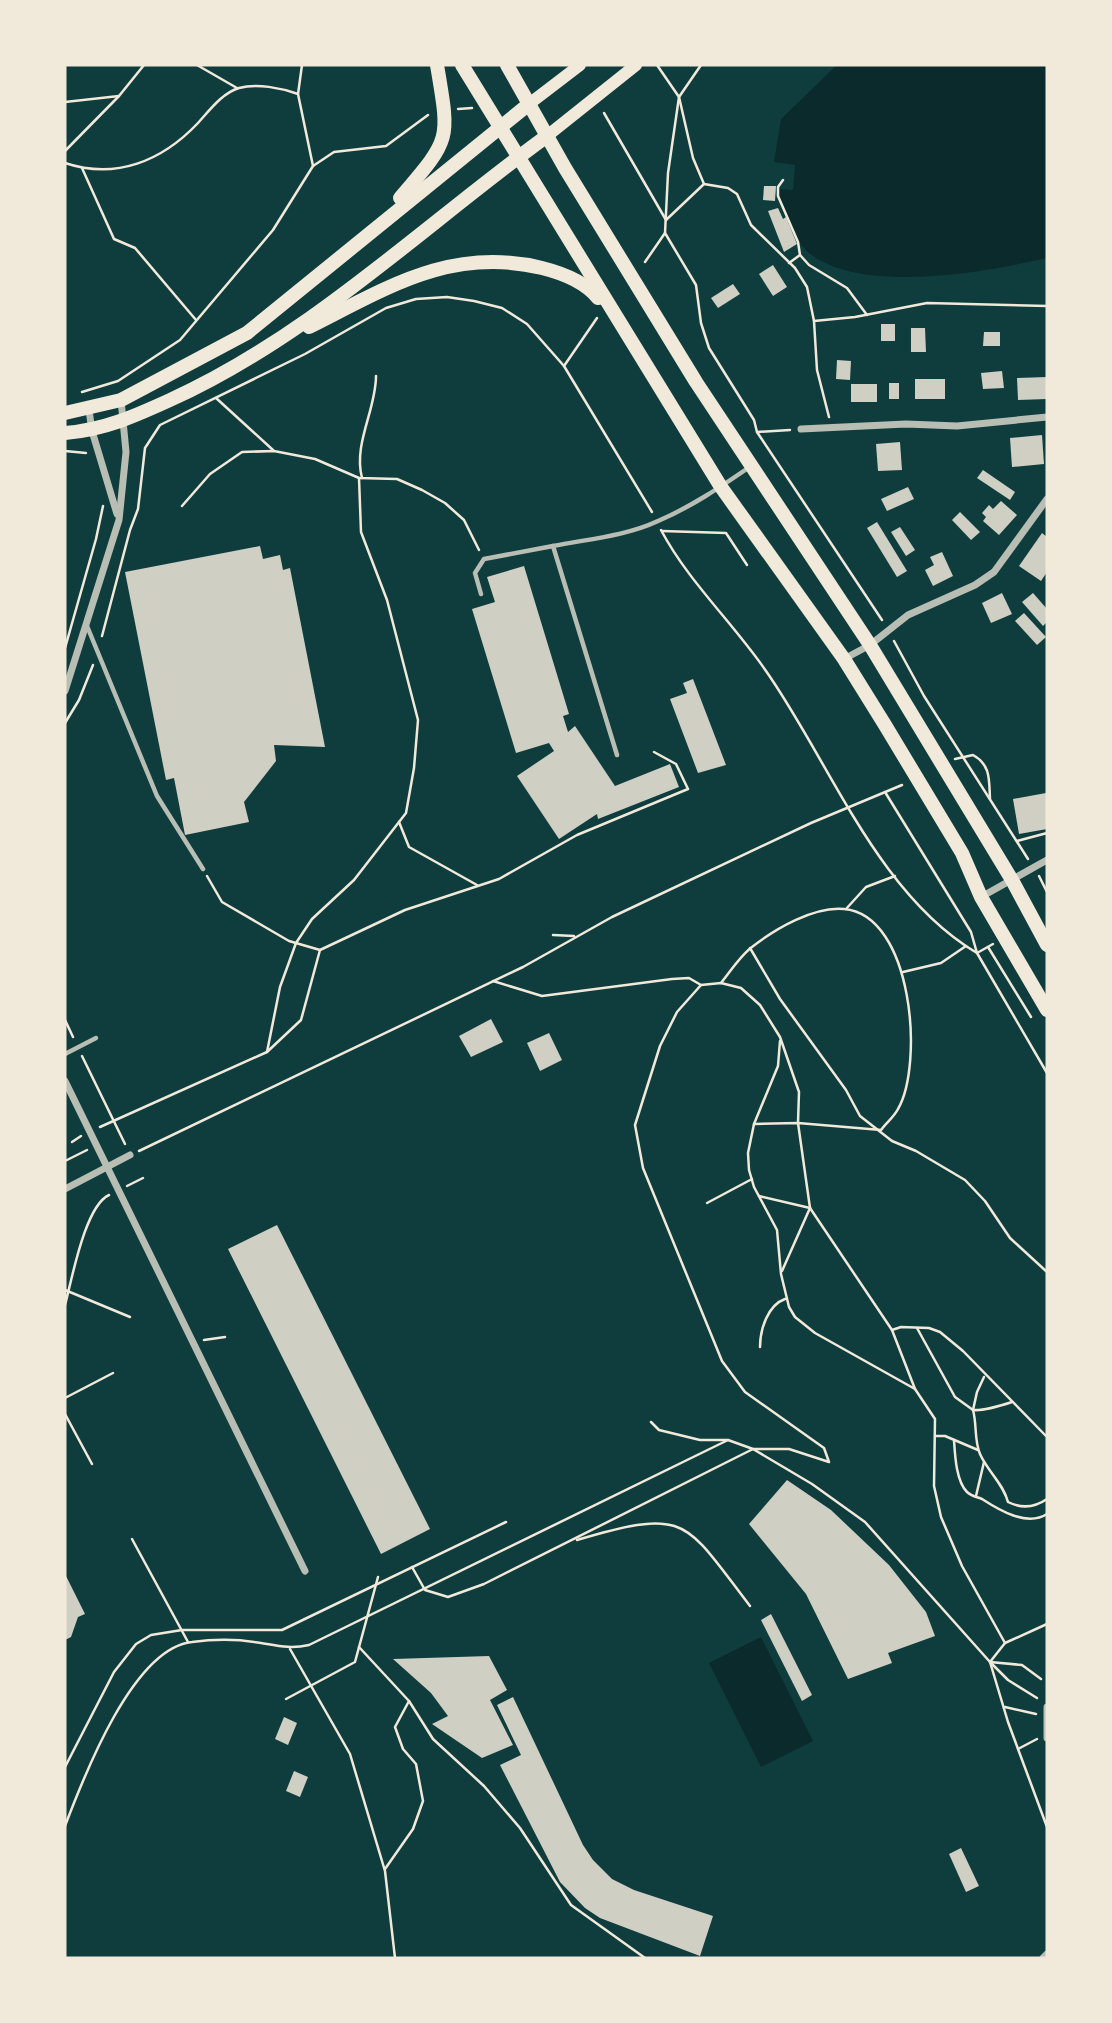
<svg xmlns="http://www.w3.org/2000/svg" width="1112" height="2023" viewBox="0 0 1112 2023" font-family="Figtree,sans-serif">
  <rect width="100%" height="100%" fill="#0f3d3e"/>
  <g fill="#0a2a2b">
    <path d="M837 65H1047V258C985 272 862 295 809 253 793 239 787 215 779 196V189L793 190 795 165 774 162 781 119Z"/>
    <path d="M761 1637 813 1741 761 1767 709 1663Z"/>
  </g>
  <g fill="#cfcfc3">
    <path d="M764 186H776L775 201 763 200Z"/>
    <path d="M778 208 783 219 786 217 797 244 784 252 768 211Z"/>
    <path d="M773 265 787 287 773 296 759 274Z"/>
    <path d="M733 284 740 294 718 308 711 298Z"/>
    <rect x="881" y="324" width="14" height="17"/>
    <path d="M911 328H925L926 352H911Z"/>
    <path d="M984 332H1000V346H983Z"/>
    <path d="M837 360 851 361 850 380 836 379Z"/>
    <path d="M1002 371 1004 388 983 389 981 373Z"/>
    <path d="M1047 377V399L1018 400 1017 378Z"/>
    <rect x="915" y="379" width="30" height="20"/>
    <rect x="889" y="383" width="10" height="16"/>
    <rect x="851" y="384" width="26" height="18"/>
    <path d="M1042 435 1044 464 1012 467 1010 438Z"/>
    <path d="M900 442 902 470 878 471 876 444Z"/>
    <path d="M983 470 1015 492 1010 500 977 478Z"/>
    <path d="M908 487 914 499 887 511 881 499Z"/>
    <path d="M1001 501 1017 515 999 535 983 521 986 517 982 513 989 505 993 509Z"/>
    <path d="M960 512 980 532 971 540 952 520Z"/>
    <path d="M877 522 907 571 897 577 867 528Z"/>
    <path d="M900 527 915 550 906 556 891 532Z"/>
    <path d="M1042 533 1047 537V572L1041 581 1019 566Z"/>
    <path d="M260 546 263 559 280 555 283 570 290 568 325 747 274 745 276 761 244 802 249 822 185 835 174 778 166 780 125 572Z"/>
    <path d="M942 552 953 576 933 586 925 570 934 565 930 557Z"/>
    <path d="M524 566 569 714 563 716 568 732 575 726 615 786 670 764 679 787 598 819 597 814 559 839 517 776 554 751 549 743 516 753 472 609 495 602 487 577Z"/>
    <path d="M1002 593 1012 614 991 623 982 603Z"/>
    <path d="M1033 593 1047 609V622L1043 626 1022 602Z"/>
    <path d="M1024 613 1046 637 1037 645 1015 621Z"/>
    <path d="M693 679 726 765 698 773 670 699 687 693 683 683Z"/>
    <path d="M1046 793 1047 829 1019 834 1013 799Z"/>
    <path d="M491 1019 503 1042 471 1057 459 1036Z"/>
    <path d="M549 1033 562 1060 540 1071 527 1043Z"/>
    <path d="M277 1225 430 1529 381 1554 228 1249Z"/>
    <path d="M787 1480 831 1510 889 1565 926 1612 935 1636 888 1653 892 1663 848 1679 806 1594 749 1524Z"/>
    <path d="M65 1574 85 1614 78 1617 71 1637 65 1640Z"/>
    <path d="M771 1614 812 1695 802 1701 761 1620Z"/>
    <path d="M489 1656 507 1690 490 1700 513 1745 482 1758 432 1724 448 1716 431 1693 393 1659Z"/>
    <path d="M513 1697 583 1845 593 1860 612 1879 634 1890 713 1916 700 1956 600 1918 585 1908 560 1882 500 1765 521 1755 497 1705Z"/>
    <path d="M284 1717 297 1723 288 1745 275 1739Z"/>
    <path d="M294 1771 308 1777 300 1797 286 1791Z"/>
    <path d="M961 1848 979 1886 966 1892 949 1854Z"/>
  </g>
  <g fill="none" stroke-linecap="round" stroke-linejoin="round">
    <g stroke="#f1e9da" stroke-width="2.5">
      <path d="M197 65 237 88"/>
      <path d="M657 65 679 97 693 158 704 184 728 188 737 194 751 225 795 268 807 287 814 321"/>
      <path d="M298 94 302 65"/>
      <path d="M65 102 119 96"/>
      <path d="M458 109 472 108"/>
      <path d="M604 113 666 220 704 184"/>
      <path d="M65 151 119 96 144 65"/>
      <path d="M65 163C116 180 162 161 198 123 209 111 222 93 239 88 257 83 281 88 298 94L313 166"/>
      <path d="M82 168 114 239 135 248 196 320"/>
      <path d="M783 180 778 187V196L798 242 800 255 809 265 847 288 867 315"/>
      <path d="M665 233 696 285 701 323 709 348 754 420 757 432 882 620"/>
      <path d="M645 262 665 233 668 173 679 97 701 65"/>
      <path d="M789 263 800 255"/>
      <path d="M564 366 597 318"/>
      <path d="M82 392 118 381 180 340 273 230 313 166 334 152 386 146 428 115"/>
      <path d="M216 398 273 450"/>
      <path d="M829 417 817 370 814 321 855 317 927 303 1047 306"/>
      <path d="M757 432 790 430"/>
      <path d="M65 451 86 453"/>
      <path d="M362 478C353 444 376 410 376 376"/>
      <path d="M182 506 210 474 242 452 274 451 315 459 359 478 397 479 422 490 445 503 464 520 479 550"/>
      <path d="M661 530C688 581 733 623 766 671 830 762 877 894 977 953L993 944"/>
      <path d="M662 531 726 533 747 565"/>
      <path d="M102 636 130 530 138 509 145 448 160 425 305 354 386 308 416 299 447 297 474 301 502 308 527 324 564 366 652 512"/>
      <path d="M894 641 924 696 1028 859"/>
      <path d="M65 648 96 539 103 506"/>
      <path d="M65 723 79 700 93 665"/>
      <path d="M955 759 973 755C991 765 989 780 990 799"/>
      <path d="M885 792 971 932 977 953 1047 1073"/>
      <path d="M399 822 409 847 477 885"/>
      <path d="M1017 841 1047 833"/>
      <path d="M207 876 222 902 289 941 320 950"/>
      <path d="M1039 876 1047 892"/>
      <path d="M846 909 866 887 895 876"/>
      <path d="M553 935 574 936"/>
      <path d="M988 947 1031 1017"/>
      <path d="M750 948 780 999 846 1090 860 1116 892 1141 916 1151 965 1180 985 1201 1010 1238 1047 1272"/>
      <path d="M903 972 941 963 966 946"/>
      <path d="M493 981 542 996 672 979 689 978 701 985"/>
      <path d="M721 983C730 972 740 956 752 947 775 929 814 906 844 909 913 915 924 1064 898 1109 894 1117 886 1123 881 1130L798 1123 754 1124 748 1153 749 1170 754 1187 777 1230 781 1274 789 1307 795 1317 815 1333 915 1389"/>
      <path d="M65 1020 73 1037"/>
      <path d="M267 1052 280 987 296 943 312 919 354 880 406 813 414 768 418 720 387 600 361 532 359 478"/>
      <path d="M82 1056 125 1144"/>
      <path d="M754 1124 778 1066 780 1041"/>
      <path d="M100 1127 267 1052 301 1020 320 950 405 910 499 879 577 835 688 789 676 764 654 752"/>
      <path d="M72 1142 81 1136"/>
      <path d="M139 1151 523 967 612 917 811 823 902 785"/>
      <path d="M65 1161 87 1150"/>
      <path d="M127 1186 143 1178"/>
      <path d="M759 1196 810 1208"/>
      <path d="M707 1203 752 1179"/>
      <path d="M782 1271 810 1208"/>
      <path d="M65 1290 130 1317"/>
      <path d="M65 1305C72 1279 85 1206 109 1195"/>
      <path d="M917 1328 955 1397 973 1410C977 1424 974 1440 980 1454 988 1472 1003 1483 1008 1502 1022 1509 1034 1508 1047 1499"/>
      <path d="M892 1330 901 1327 929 1328 940 1332 963 1351 1047 1437"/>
      <path d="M204 1340 225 1337"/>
      <path d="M760 1347C760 1329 768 1305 785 1299"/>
      <path d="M984 1377 977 1392 973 1410C982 1411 1003 1405 1012 1402"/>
      <path d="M65 1398 113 1373"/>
      <path d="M65 1414 92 1464"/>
      <path d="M651 1422 659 1430 700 1440H728L753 1449 812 1484 865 1522 990 1662 1008 1680 1037 1698"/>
      <path d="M936 1436H945L978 1450"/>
      <path d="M954 1440C955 1455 956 1481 967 1492 971 1496 977 1497 982 1499 999 1510 1027 1527 1047 1514"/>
      <path d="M976 1496 984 1462"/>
      <path d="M132 1539 188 1642"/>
      <path d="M577 1540C688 1507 684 1520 750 1606"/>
      <path d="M412 1567 425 1590 448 1597 484 1584 753 1449H789L829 1462 824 1448 745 1392 722 1361 643 1168 635 1125 660 1046 677 1012 701 985 721 983 741 988 760 1005 780 1037 799 1092 798 1123 810 1208 892 1330 915 1389 935 1419 934 1486 941 1517 962 1566 1005 1643"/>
      <path d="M1047 1624 1005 1643 990 1662 1008 1722 1047 1827"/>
      <path d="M359 1647 409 1701 433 1739 484 1786 520 1828 571 1905 645 1958"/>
      <path d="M290 1649 350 1754 385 1871 395 1958"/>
      <path d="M990 1662 1022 1665 1041 1679"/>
      <path d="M286 1699 355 1662 378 1577"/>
      <path d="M1005 1707 1036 1714"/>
      <path d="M1018 1749 1037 1739"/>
      <path d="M65 1767 114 1672 136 1644 151 1635 182 1630H282L506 1522"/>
      <path d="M65 1826C84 1776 133 1648 192 1642 215 1639 238 1639 261 1643 279 1646 291 1649 309 1645L728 1440"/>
      <path d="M385 1869 413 1829 423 1801 416 1764 403 1749 395 1727 409 1701"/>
    </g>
    <g stroke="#b8beb3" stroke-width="4.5">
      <path d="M481 594 475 573 484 559 553 546"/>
      <path d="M87 626 157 796 203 869"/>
      <path d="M617 755 553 546C588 539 626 536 658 521 691 507 722 486 751 466"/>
      <path d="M65 1054 96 1038"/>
    </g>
    <g stroke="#b8beb3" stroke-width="7">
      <path d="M89 410 92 431 117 514"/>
      <path d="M801 429 906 424 957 426 1047 417"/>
      <path d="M844 659 870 645 908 615 975 585 994 572 1047 499"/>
      <path d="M65 691 119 520 126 452 121 400"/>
      <path d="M981 897 1047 860"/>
      <path d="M65 1081 305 1571"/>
      <path d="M65 1189 130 1155"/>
      <path d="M1047 1707V1738"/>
      <path d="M1043 1958 1047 1954"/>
    </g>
    <g stroke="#f1e9da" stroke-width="12">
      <path d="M529 104 580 65"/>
      <path d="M547 136 636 65"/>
    </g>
    <g stroke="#f1e9da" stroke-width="14">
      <path d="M462 65 721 487 844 659 885 725 962 853 981 897 1047 1010"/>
      <path d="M507 65 565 168 696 382 870 645 1012 880 1047 945"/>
      <path d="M400 198C451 138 450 142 437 65"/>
      <path d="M309 327C387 288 451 246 542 268 562 273 585 282 598 298"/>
      <path d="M65 413 121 400 247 333 529 104"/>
      <path d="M65 433C104 430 135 416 170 400 311 336 423 226 547 136"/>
    </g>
  </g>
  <rect width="1112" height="2023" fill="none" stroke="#f1e9da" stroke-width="133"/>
</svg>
